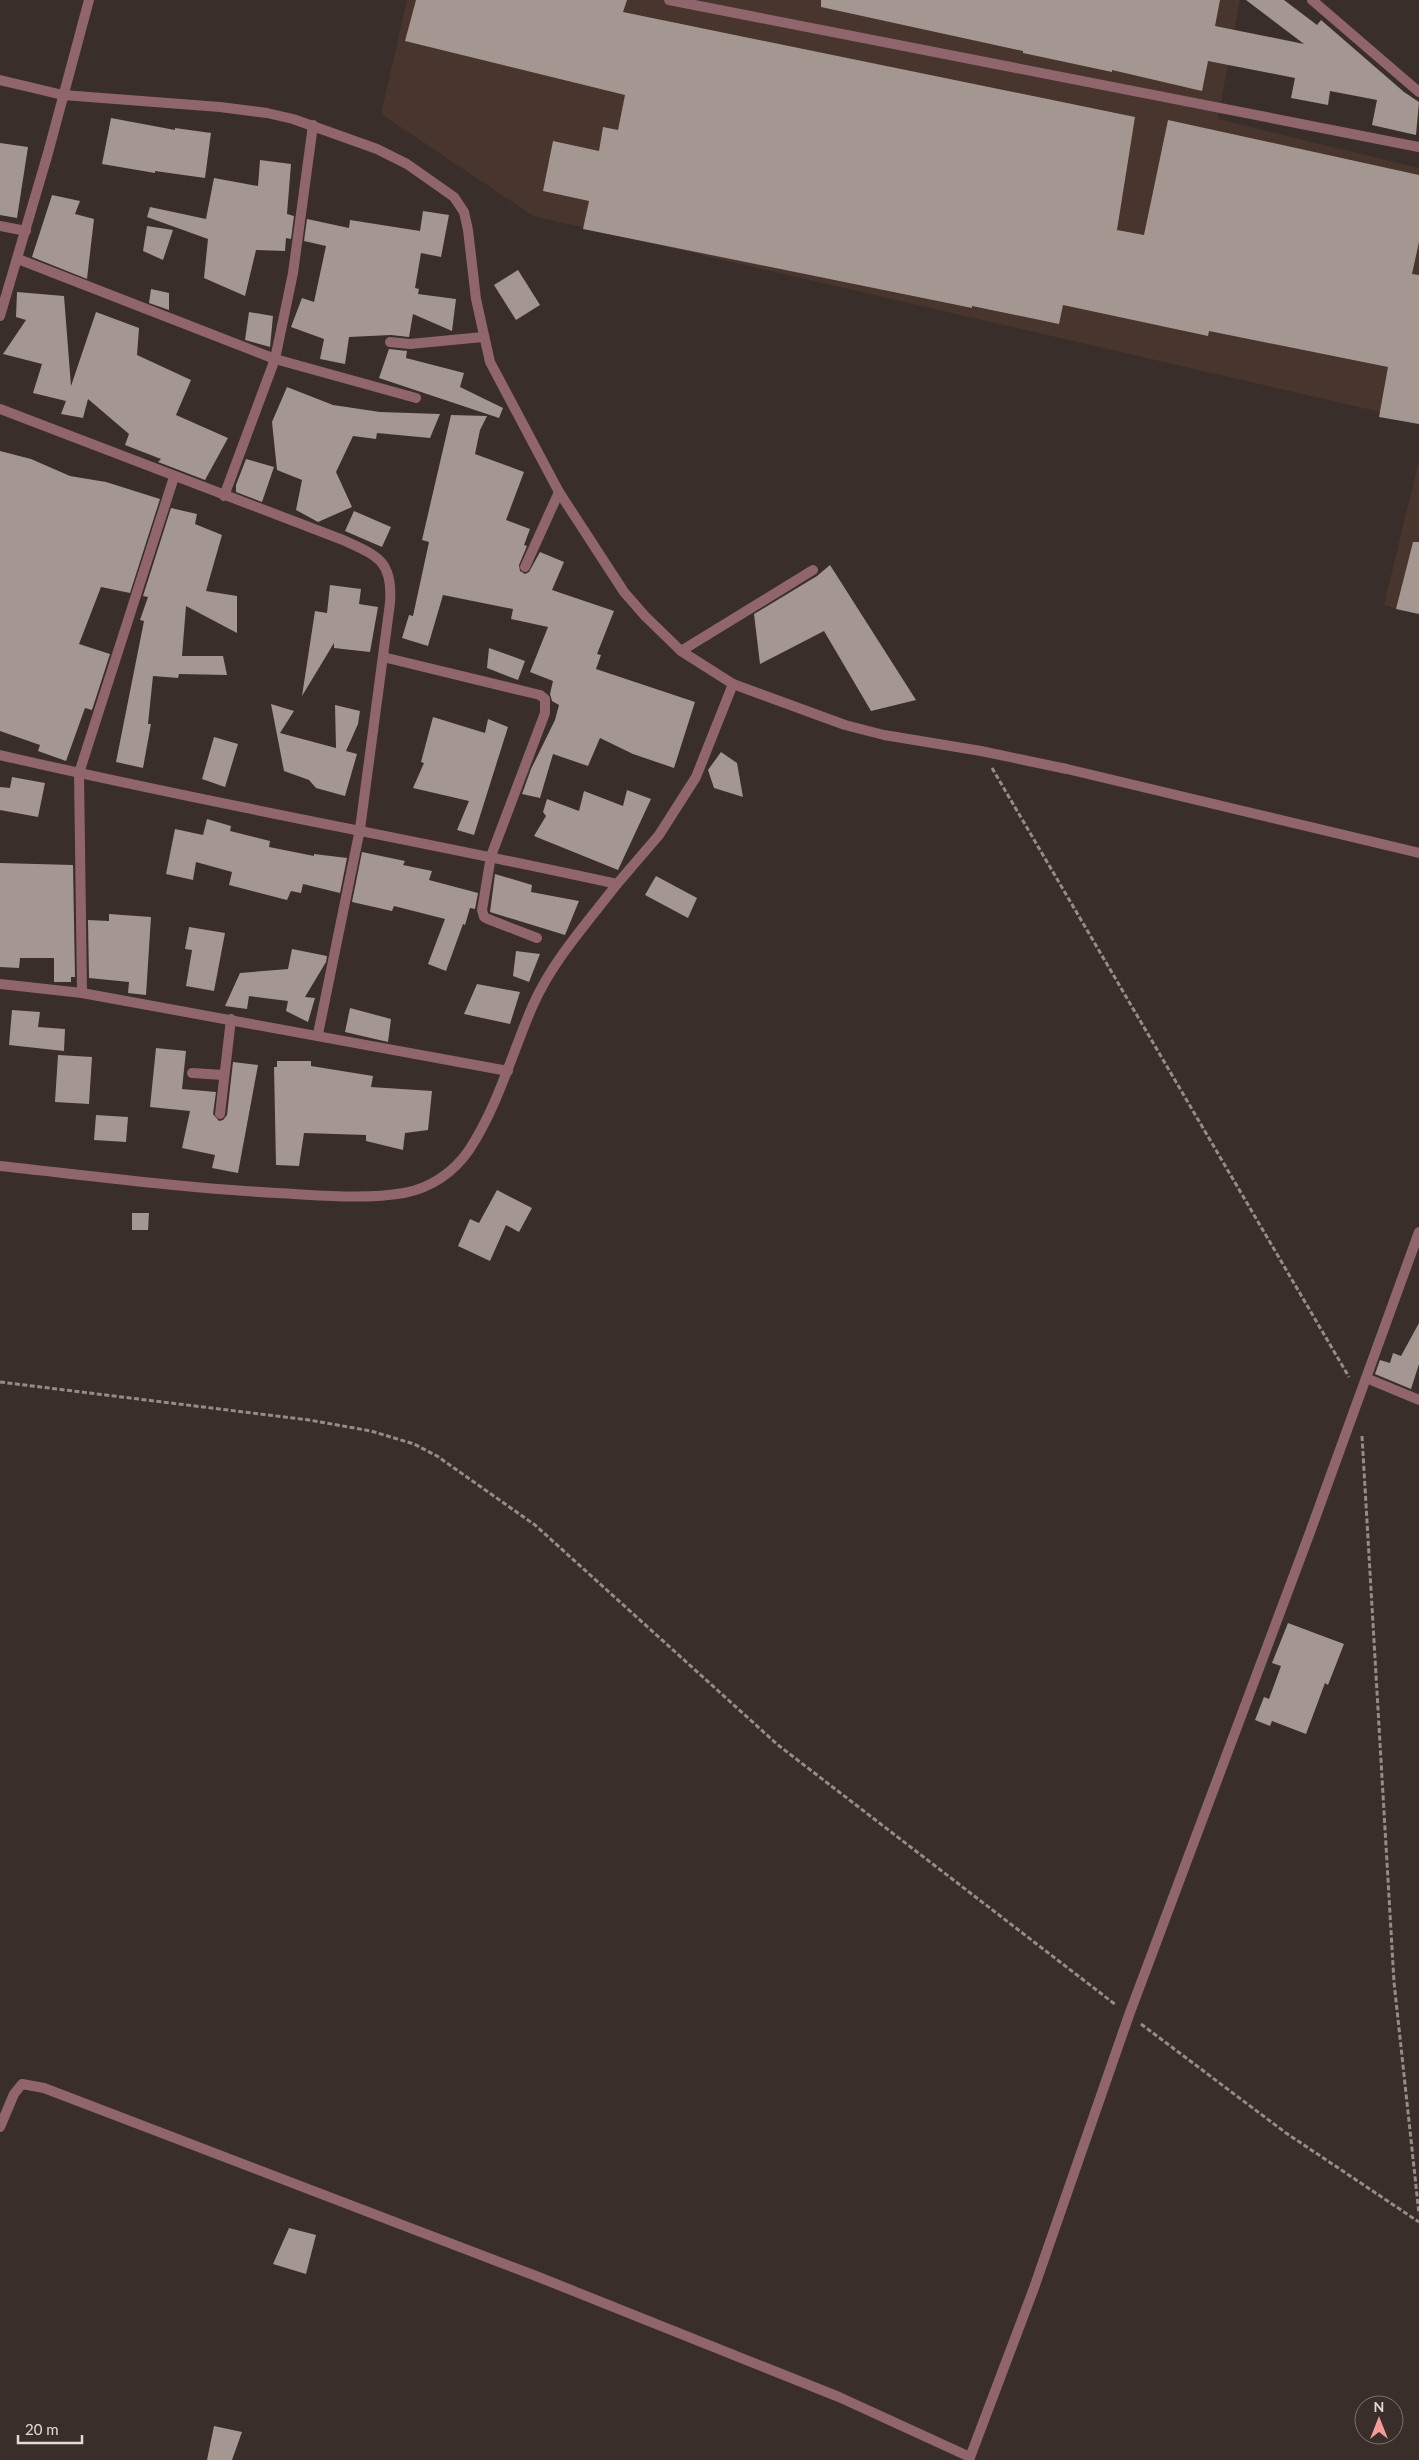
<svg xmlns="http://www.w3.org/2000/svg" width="1419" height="2460" viewBox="0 0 1419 2460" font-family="Lato,sans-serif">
  <rect width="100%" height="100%" fill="#392e29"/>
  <g fill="#47352e">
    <path d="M407 0H1240L1218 119 1419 168V421L533 216 381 114Z"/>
    <path d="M1419 460V615L1384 605Z"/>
  </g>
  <g fill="#a49690">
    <path d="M416 0H627L623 12 1135 117 1117 230 1144 235 1168 120 1419 175V242L1412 274 1419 275V424L1379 417 1388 367 1209 331 1208 336 1063 305 1059 324 972 306V308L583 229 589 201 543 191 553 141 599 151 603 127 618 130 625 95 405 41Z"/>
    <path d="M821 0H1220L1215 26 1304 44 1246 0H1284L1317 25 1321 20 1404 92 1419 102 1416 135 1372 125 1377 100 1330 91 1328 105 1291 98 1295 78 1208 61 1202 91 1112 70V72L1023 53V51L821 7Z"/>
    <path d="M111 118 175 130V128L211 133 205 178 155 171V173L102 164Z"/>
    <path d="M0 143 28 147 17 218 0 215Z"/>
    <path d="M260 160 291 164 287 214 294 216 291 239 286 238 285 251 256 250 245 296 204 278 208 239 147 217 150 207 206 219 214 178 258 186Z"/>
    <path d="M52 195 80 201 75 214 94 219 87 279 32 257Z"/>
    <path d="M423 211 449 215 441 257 421 253 415 288 419 289 418 294 456 299 452 331 413 314 409 337 391 335 349 337 345 364 320 359 324 339 291 327 302 298 314 302 326 246 304 241 307 219 349 228 350 220 420 231Z"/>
    <path d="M147 226 173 230 163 260 143 251Z"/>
    <path d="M518 270 540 305 516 320 494 285Z"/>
    <path d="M151 289 169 293V310L149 303Z"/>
    <path d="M17 292 64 296 71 386 96 312 139 328 137 355 191 380 176 415 228 438 205 480 158 462 161 459 125 445 129 434 88 399 83 418 61 414 66 401 33 393 42 364 3 354 26 320 16 317Z"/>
    <path d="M249 312 273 316 270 347 245 340Z"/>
    <path d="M389 349 407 351 406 358 464 373 460 387 503 408 499 418 379 378Z"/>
    <path d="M287 387 333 405 380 412 440 414 430 438 377 433 376 439 353 436 336 472 352 507 318 522 296 510 302 480 277 470 272 422Z"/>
    <path d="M451 415 487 416 480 430 475 454 524 472 506 520 530 529 524 545 527 546 519 565 520 571 525 574 529 572 540 552 564 562 552 590 614 611 597 654 601 655 596 669 695 702 674 768 633 754 600 738 588 766 553 754 540 798 522 794 531 769 555 720 559 705 552 701 550 694 553 681 530 672 548 627 511 619 513 609 443 595 428 646 402 638 409 615 413 616 429 542 422 540Z"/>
    <path d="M0 451 31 459 70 476 106 482 160 499 130 593 101 587 79 644 110 654 92 710 85 708 66 761 38 751 40 745 0 731Z"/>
    <path d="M246 459 274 467 262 502 236 492V485Z"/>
    <path d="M171 508 197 514 195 524 222 535 206 591 237 596V633L186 606 182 656H223L227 675 179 674 178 678 153 676 148 724H151L143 768 116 762 144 621 140 620 148 597 143 596Z"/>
    <path d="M354 511 391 527 382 547 345 531Z"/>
    <path d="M1413 542H1419V614L1396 609Z"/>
    <path d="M830 565 916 700 871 711 824 631 760 664 754 614 817 576Z"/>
    <path d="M330 585 361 589 359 604 378 607 370 652 334 648V643L302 696 315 611 327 613Z"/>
    <path d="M489 648 525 661 518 680 487 668Z"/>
    <path d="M271 704 294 711 280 733 336 748 335 705 360 711 358 724 346 751 357 754 345 796 316 788 309 780 284 771Z"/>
    <path d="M433 717 485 733 488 719 508 727 474 835 457 830 469 801 413 788 424 763 421 762Z"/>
    <path d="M214 737 238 744 225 787 202 779Z"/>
    <path d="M721 752 737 763 743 797 714 788 708 770Z"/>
    <path d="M12 777 45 783 38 817 0 810V787L10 788Z"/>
    <path d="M627 790 651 799 618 870 534 836 546 816 543 812 547 799 579 811 584 791 623 806Z"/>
    <path d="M207 819 231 826 230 831 270 841 269 847 314 856V854L347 858 340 893 303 884 301 893 291 891 287 900 229 885 232 872 196 862 193 880 166 874 175 829 203 835Z"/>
    <path d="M362 852 405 861 403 865 432 871 429 880 478 893 475 909 470 908 465 925 463 924 446 971 428 964 445 919 394 906 392 911 352 902Z"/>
    <path d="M0 863 73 865 75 977H71V982H54V958H20L19 968 0 967Z"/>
    <path d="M495 874 532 885 531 892 579 901 565 935 490 912Z"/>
    <path d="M656 876 697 898 688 918 645 895Z"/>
    <path d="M109 914 151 917 146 995 128 993 129 982 89 978 88 920 109 921Z"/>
    <path d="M189 927 225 933 214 991 186 986 192 950 185 949Z"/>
    <path d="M292 949 327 956 326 962 305 997 315 998 308 1022 286 1011 288 1001 249 996 247 1009 225 1006 240 973 288 969Z"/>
    <path d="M516 951 540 954 529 982 513 976Z"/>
    <path d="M477 984 520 992 510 1024 464 1014Z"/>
    <path d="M350 1008 391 1019 388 1042 345 1032Z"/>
    <path d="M12 1010 40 1012 38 1027 65 1029 64 1051 9 1045Z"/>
    <path d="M156 1048 186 1051 182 1089 216 1092 213 1114 219 1121 223 1120 227 1115 233 1062 258 1065 238 1173 212 1168 215 1155 182 1148 190 1111 150 1107Z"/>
    <path d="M58 1055 92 1057 89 1104 55 1102Z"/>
    <path d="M277 1061H311V1066L373 1076 371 1087 432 1091 428 1130 405 1133 403 1150 366 1141V1135L304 1133 299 1166 276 1165 274 1067H277Z"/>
    <path d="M96 1115 128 1117 126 1142 94 1140Z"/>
    <path d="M497 1190 532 1208 519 1232 506 1225 490 1261 458 1246 470 1219 479 1223Z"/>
    <path d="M132 1213H149L148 1230H132Z"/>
    <path d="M1419 1323V1364L1411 1389 1375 1374 1380 1360 1390 1363 1393 1353 1401 1356Z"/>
    <path d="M1288 1623 1344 1644 1328 1685 1325 1683 1306 1734 1272 1721 1270 1726 1255 1720 1264 1697 1269 1699 1281 1666 1272 1663Z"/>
    <path d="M289 2228 316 2235 306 2274 273 2264Z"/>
    <path d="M214 2426 242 2432 232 2460H207Z"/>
  </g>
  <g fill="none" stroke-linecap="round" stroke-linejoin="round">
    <g stroke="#958c88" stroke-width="3" stroke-dasharray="5 2.5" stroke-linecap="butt">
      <path d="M992 768 1349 1377"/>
      <path d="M0 1382 309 1420 371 1431 414 1444 437 1456 535 1525 778 1745 1116 2005"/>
      <path d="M1362 1436 1394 1982 1419 2214"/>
      <path d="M1141 2024 1286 2133 1419 2222"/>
    </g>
    <g stroke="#91656c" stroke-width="10">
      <path d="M669 0 1419 147"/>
      <path d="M681 651 813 570"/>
    </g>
    <g stroke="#91656c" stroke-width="10">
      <path d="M1312 0 1419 92"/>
      <path d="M0 80 63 95 220 107 267 113 293 119 377 149 407 164 454 197 464 212 468 230 476 299 490 362 559 492 624 592 645 616 681 651 733 684 845 725 884 735 981 751 1067 769 1419 853"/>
      <path d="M0 226 26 231"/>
      <path d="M18 259 275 359 416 398"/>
      <path d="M0 316 48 153 89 0"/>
      <path d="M390 342 410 344 483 337"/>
      <path d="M0 409 343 540C378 556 393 561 390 603L360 829 318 1034"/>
      <path d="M224 496 275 359 293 273 313 125"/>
      <path d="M525 567 559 492"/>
      <path d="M383 657 540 695 545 699V713L491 856 482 910 484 917 488 919 537 938"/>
      <path d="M0 755C205 803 412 839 617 884L659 835 696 777 733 684"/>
      <path d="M0 984 82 993 508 1071"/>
      <path d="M82 993 79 773 174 477"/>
      <path d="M192 1073 223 1075"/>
      <path d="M220 1114 231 1019"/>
      <path d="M0 1166C92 1176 184 1188 277 1193 319 1195 363 1200 404 1193 431 1188 454 1172 469 1150 498 1106 512 1053 533 1005 553 960 587 923 617 884"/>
      <path d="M1366 1378 1419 1400"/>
      <path d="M0 2127 14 2094 22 2084 44 2088 536 2276 839 2397 970 2457"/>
      <path d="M969 2460 1034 2288 1129 2015 1309 1535 1419 1232"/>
    </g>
  </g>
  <g transform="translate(1379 2420)"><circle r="24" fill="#392e29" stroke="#7d736f"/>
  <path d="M0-4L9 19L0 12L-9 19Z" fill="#f59b98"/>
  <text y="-8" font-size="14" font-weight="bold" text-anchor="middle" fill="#e2dbd8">N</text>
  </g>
  <path d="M18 2435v8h64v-8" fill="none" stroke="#e2dbd8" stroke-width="2.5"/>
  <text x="25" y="2435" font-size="15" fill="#e2dbd8" stroke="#392e29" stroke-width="4" paint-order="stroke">20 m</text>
</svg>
